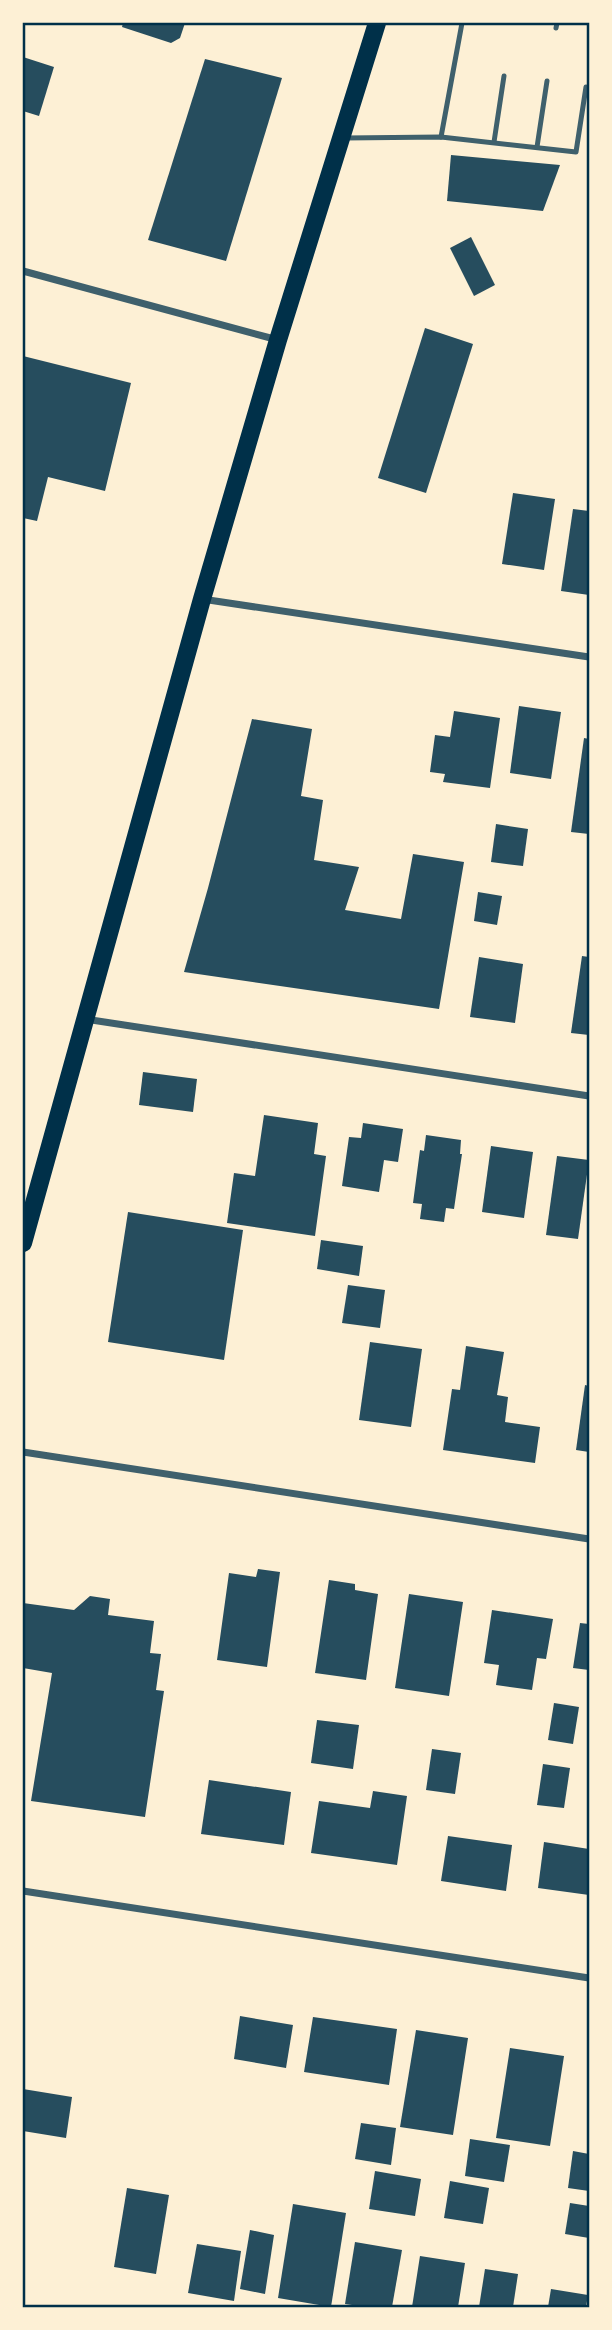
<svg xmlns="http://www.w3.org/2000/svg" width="612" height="2330" viewBox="0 0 612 2330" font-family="Raleway,sans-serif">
  <rect width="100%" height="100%" fill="#fdf0d5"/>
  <g fill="#264d5e">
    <path d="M123 23H185L180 38 171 43 122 27Z"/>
    <path d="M23 57 54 67 39 116 23 111Z"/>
    <path d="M205 59 282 78 226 261 148 240Z"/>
    <path d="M451 155 560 165 543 211 447 201Z"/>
    <path d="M471 237 495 285 474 296 450 248Z"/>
    <path d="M425 328 473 344 426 493 378 478Z"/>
    <path d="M23 356 131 383 105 491 48 477 37 521 23 518Z"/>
    <path d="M513 493 555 499 544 570 502 564Z"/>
    <path d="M573 509 589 511V595L561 591Z"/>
    <path d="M519 706 561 712 551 779 510 773Z"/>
    <path d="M454 711 500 718 490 788 443 782 445 774 430 772 435 735 450 737Z"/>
    <path d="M252 719 312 729 301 796 323 800 314 860 359 867 345 910 401 919 413 854 464 862 439 1009 184 972 208 888Z"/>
    <path d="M584 738 589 739V834L571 832Z"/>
    <path d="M496 824 528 829 523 866 491 862Z"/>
    <path d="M478 892 502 896 497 925 474 921Z"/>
    <path d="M582 956 589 957V1035L571 1033Z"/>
    <path d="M479 957 523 964 515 1023 470 1017Z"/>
    <path d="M143 1072 197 1079 193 1112 139 1105Z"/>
    <path d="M264 1115 318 1123 314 1154 326 1156 315 1236 227 1223 234 1173 255 1176Z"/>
    <path d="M363 1123 403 1129 398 1162 384 1160 379 1192 342 1186 349 1137 361 1138Z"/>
    <path d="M426 1135 461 1140 460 1154H462L454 1209 446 1208 444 1222 420 1219 422 1204 413 1203 420 1150 424 1151Z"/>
    <path d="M491 1146 533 1152 524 1218 482 1212Z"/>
    <path d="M557 1156 589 1160 578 1239 546 1235Z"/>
    <path d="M128 1212 243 1230 224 1360 108 1342Z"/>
    <path d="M321 1240 363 1246 359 1276 317 1269Z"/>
    <path d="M348 1285 385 1290 380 1328 342 1323Z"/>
    <path d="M370 1342 422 1349 411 1427 359 1420Z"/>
    <path d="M466 1346 504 1352 497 1395 508 1397 505 1422 540 1427 535 1463 443 1450 452 1389 460 1390Z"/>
    <path d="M585 1385 589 1386V1452L576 1450Z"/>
    <path d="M258 1569 280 1572 267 1667 217 1660 229 1573 256 1577Z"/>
    <path d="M329 1580 355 1584V1590L378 1594 366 1680 315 1673Z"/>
    <path d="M409 1594 463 1602 449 1696 395 1688Z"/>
    <path d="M90 1596 110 1599 108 1615 154 1621 150 1653 161 1654 156 1690 164 1691 145 1817 31 1801 52 1673 23 1668V1603L74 1610Z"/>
    <path d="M492 1610 553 1619 546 1659 537 1658 532 1690 496 1685 499 1665 484 1663Z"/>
    <path d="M580 1623 589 1624V1670L573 1668Z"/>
    <path d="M554 1703 579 1707 573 1744 548 1740Z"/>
    <path d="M317 1720 359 1725 353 1769 311 1763Z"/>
    <path d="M432 1749 461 1753 455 1794 426 1790Z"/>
    <path d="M543 1764 570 1768 564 1808 537 1805Z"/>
    <path d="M209 1780 291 1792 284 1845 201 1834Z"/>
    <path d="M373 1791 407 1796 397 1865 311 1853 319 1801 370 1808Z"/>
    <path d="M448 1836 512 1845 506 1891 441 1881Z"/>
    <path d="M544 1842 589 1849V1895L538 1888Z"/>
    <path d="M240 2016 293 2025 286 2068 234 2059Z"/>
    <path d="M313 2017 397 2029 389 2085 304 2072Z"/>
    <path d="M416 2030 468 2038 453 2135 400 2127Z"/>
    <path d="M510 2048 564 2056 550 2146 496 2138Z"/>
    <path d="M23 2089 72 2097 66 2138 23 2131Z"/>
    <path d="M361 2123 396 2128 391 2165 355 2159Z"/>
    <path d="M470 2139 510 2145 504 2182 465 2176Z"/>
    <path d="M573 2151 589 2154V2191L568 2188Z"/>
    <path d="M375 2171 421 2179 415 2216 369 2209Z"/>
    <path d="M450 2181 489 2188 483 2224 444 2218Z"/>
    <path d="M127 2188 169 2195 156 2274 114 2267Z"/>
    <path d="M570 2203 589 2206V2238L565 2234Z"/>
    <path d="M293 2204 346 2213 331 2307 278 2298Z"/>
    <path d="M250 2230 274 2235 265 2294 240 2289Z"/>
    <path d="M355 2242 402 2250 392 2307H366L345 2304Z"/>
    <path d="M197 2244 241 2251 234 2301 188 2293Z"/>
    <path d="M420 2256 465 2263 458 2307H412Z"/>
    <path d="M485 2269 518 2274 513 2307H479Z"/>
    <path d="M551 2289 588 2295 586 2307H548Z"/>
  </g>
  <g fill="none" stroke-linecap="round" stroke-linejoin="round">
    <g stroke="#3f606c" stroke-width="5">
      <path d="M556 28 557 23"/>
      <path d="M441 137 462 23"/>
      <path d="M345 138 441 137 576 152 586 87"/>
      <path d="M494 142 504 76"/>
      <path d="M537 147 547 81"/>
    </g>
    <g stroke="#3f606c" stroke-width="7">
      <path d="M23 271 278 340"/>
      <path d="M202 599 589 657"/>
      <path d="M85 1019 589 1096"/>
      <path d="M23 1452 589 1539"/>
      <path d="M23 1891 589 1978"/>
    </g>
    <path stroke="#003049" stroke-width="18" d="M23 1243 202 599 278 340 377 23"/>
  </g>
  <rect width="612" height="2330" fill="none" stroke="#fdf0d5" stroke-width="49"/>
  <rect x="24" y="24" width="564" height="2282" fill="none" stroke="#003049" stroke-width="2.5"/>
</svg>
